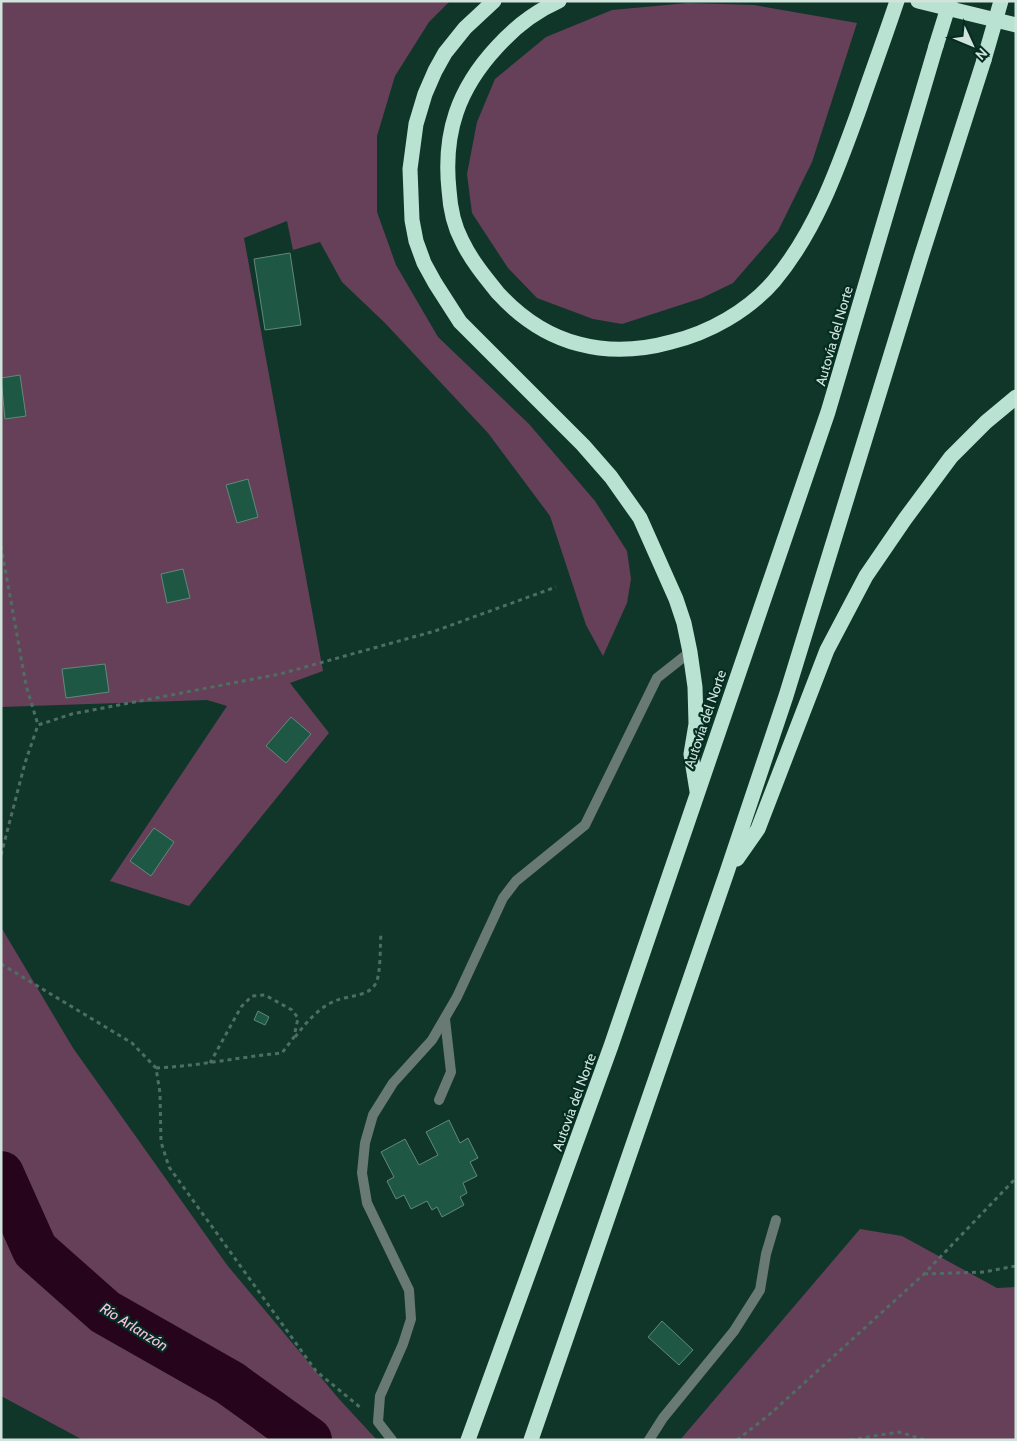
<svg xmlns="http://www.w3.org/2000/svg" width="1017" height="1441" viewBox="0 0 1017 1441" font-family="Cabin,sans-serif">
  <rect width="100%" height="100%" fill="#10362a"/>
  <g fill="#664058">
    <path d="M1 1H450L429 22 395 76 377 136V212L396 265 438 337 529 424 595 501 627 551 631 579 627 603 603 656 586 625 550 516 488 433 385 323 342 282 320 242 293 250 287 221 244 238 323 671 290 683 329 733 189 906 110 881 227 706 207 700 1 707Z"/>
    <path d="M688 3 754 5 857 23 812 162 778 231 733 283 702 298 622 324 593 319 537 298 508 268 472 213 467 174 477 122 495 79 546 37 612 10Z"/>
    <path d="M1 927 73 1048 227 1265 339 1399 377 1440H83L1 1396Z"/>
    <path d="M860 1229 902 1236 997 1288 1016 1287V1440H680Z"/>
  </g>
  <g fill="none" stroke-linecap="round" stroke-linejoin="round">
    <path stroke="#26041c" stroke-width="46" d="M1 1174 35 1250 105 1312 230 1383 309 1440"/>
  </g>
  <g fill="#1e5845" stroke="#62897a">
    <path d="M290 253 301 325 265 330 254 259Z"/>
    <path d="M20 375 26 416 5 419 1 378Z"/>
    <path d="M248 479 258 517 237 523 226 485Z"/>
    <path d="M183 569 190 598 167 603 161 574Z"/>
    <path d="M105 664 109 692 66 698 62 669Z"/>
    <path d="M291 717 311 734 286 763 266 746Z"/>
    <path d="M154 828 174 842 151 876 130 861Z"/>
    <path d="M258 1011 269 1017 265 1025 254 1020Z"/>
    <path d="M449 1120 460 1143 468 1138 478 1158 470 1162 477 1176 463 1183 467 1193 460 1197 464 1205 442 1217 437 1207 432 1210 427 1201 411 1209 404 1195 396 1199 387 1181 394 1177 381 1152 405 1139 419 1165 438 1155 426 1132Z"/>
    <path d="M662 1321 693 1350 679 1365 648 1337Z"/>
  </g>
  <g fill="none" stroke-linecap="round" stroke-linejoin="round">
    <g stroke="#4e6e64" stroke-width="3" stroke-dasharray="4 4" stroke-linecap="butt">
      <path d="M1 546 26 685 38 725"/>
      <path d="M1 855 25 763 38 725 72 714 280 674 435 631 556 587"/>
      <path d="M1 964 132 1043 156 1068 160 1093 161 1142 169 1167 316 1371 361 1408"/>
      <path d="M295 1037C306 1023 318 1008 335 1001 348 995 369 997 376 983 381 973 380 944 381 932"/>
      <path d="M156 1068C199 1066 239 1057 282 1053L294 1037 298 1018 292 1010 265 995 252 996 241 1007 210 1063"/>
      <path d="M924 1274 984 1272 1016 1266"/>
      <path d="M737 1440 769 1415 924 1274 1016 1178"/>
      <path d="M850 1440 899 1432 925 1440"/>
    </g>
    <g stroke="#697973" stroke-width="10">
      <path d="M439 1100 451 1072 445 1019"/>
      <path d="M392 1440 378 1422 380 1396 403 1344 411 1319 409 1290 367 1203 362 1173 365 1143 373 1115 393 1083 432 1040 457 997 503 898 516 881 585 825 657 678 690 652"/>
      <path d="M649 1440 663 1418 734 1331 760 1290 766 1254 776 1220"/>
    </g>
    <g stroke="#b9e2d2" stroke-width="15">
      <path d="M494 1 465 28 445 53 435 71 425 94 416 124 410 169 412 220 416 241 424 263 435 283 460 322 583 445 611 477 640 518 676 599 684 623 690 652 695 687 696 724 691 754 697 791"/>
      <path d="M559 1C534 12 515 27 497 47 458 89 443 133 449 190 450 206 454 226 462 241 471 260 485 277 498 293 520 317 548 336 579 344 609 352 642 350 671 342 709 333 748 311 774 281 816 231 838 168 860 107 872 72 885 37 897 1"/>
      <path d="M918 1 1016 25"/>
      <path d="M737 859 758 829 827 650 866 576 905 519 951 457 986 422 1016 397"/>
      <path d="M468 1440 611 1046 828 412 936 46"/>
      <path d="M531 1440 727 872 786 696 921 257 984 60"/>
    </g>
    <g stroke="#b9e2d2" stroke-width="15">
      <path d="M936 46 950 1"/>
      <path d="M984 60 1001 1"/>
    </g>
  </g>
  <g text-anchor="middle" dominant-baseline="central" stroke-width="4.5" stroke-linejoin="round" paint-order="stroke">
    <g font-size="14" fill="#d0e4dc" stroke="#042c20">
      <text transform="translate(834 336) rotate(-74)">Autovía del Norte</text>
      <text transform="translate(705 719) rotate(-71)">Autovía del Norte</text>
      <text transform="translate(574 1102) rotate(-70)">Autovía del Norte</text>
    </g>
    <g font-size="15" font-style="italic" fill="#f9c0e3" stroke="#042c20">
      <text transform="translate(134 1327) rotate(32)">Río Arlanzón</text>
    </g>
  </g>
  <rect width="1017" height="1441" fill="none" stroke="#d0e4dc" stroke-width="5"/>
  <g transform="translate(972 45) rotate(134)" stroke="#042c20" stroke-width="4" paint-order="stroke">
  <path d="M0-4L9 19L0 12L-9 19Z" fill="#d0e4dc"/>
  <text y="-8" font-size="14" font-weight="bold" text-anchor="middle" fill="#d0e4dc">N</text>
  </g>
</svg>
